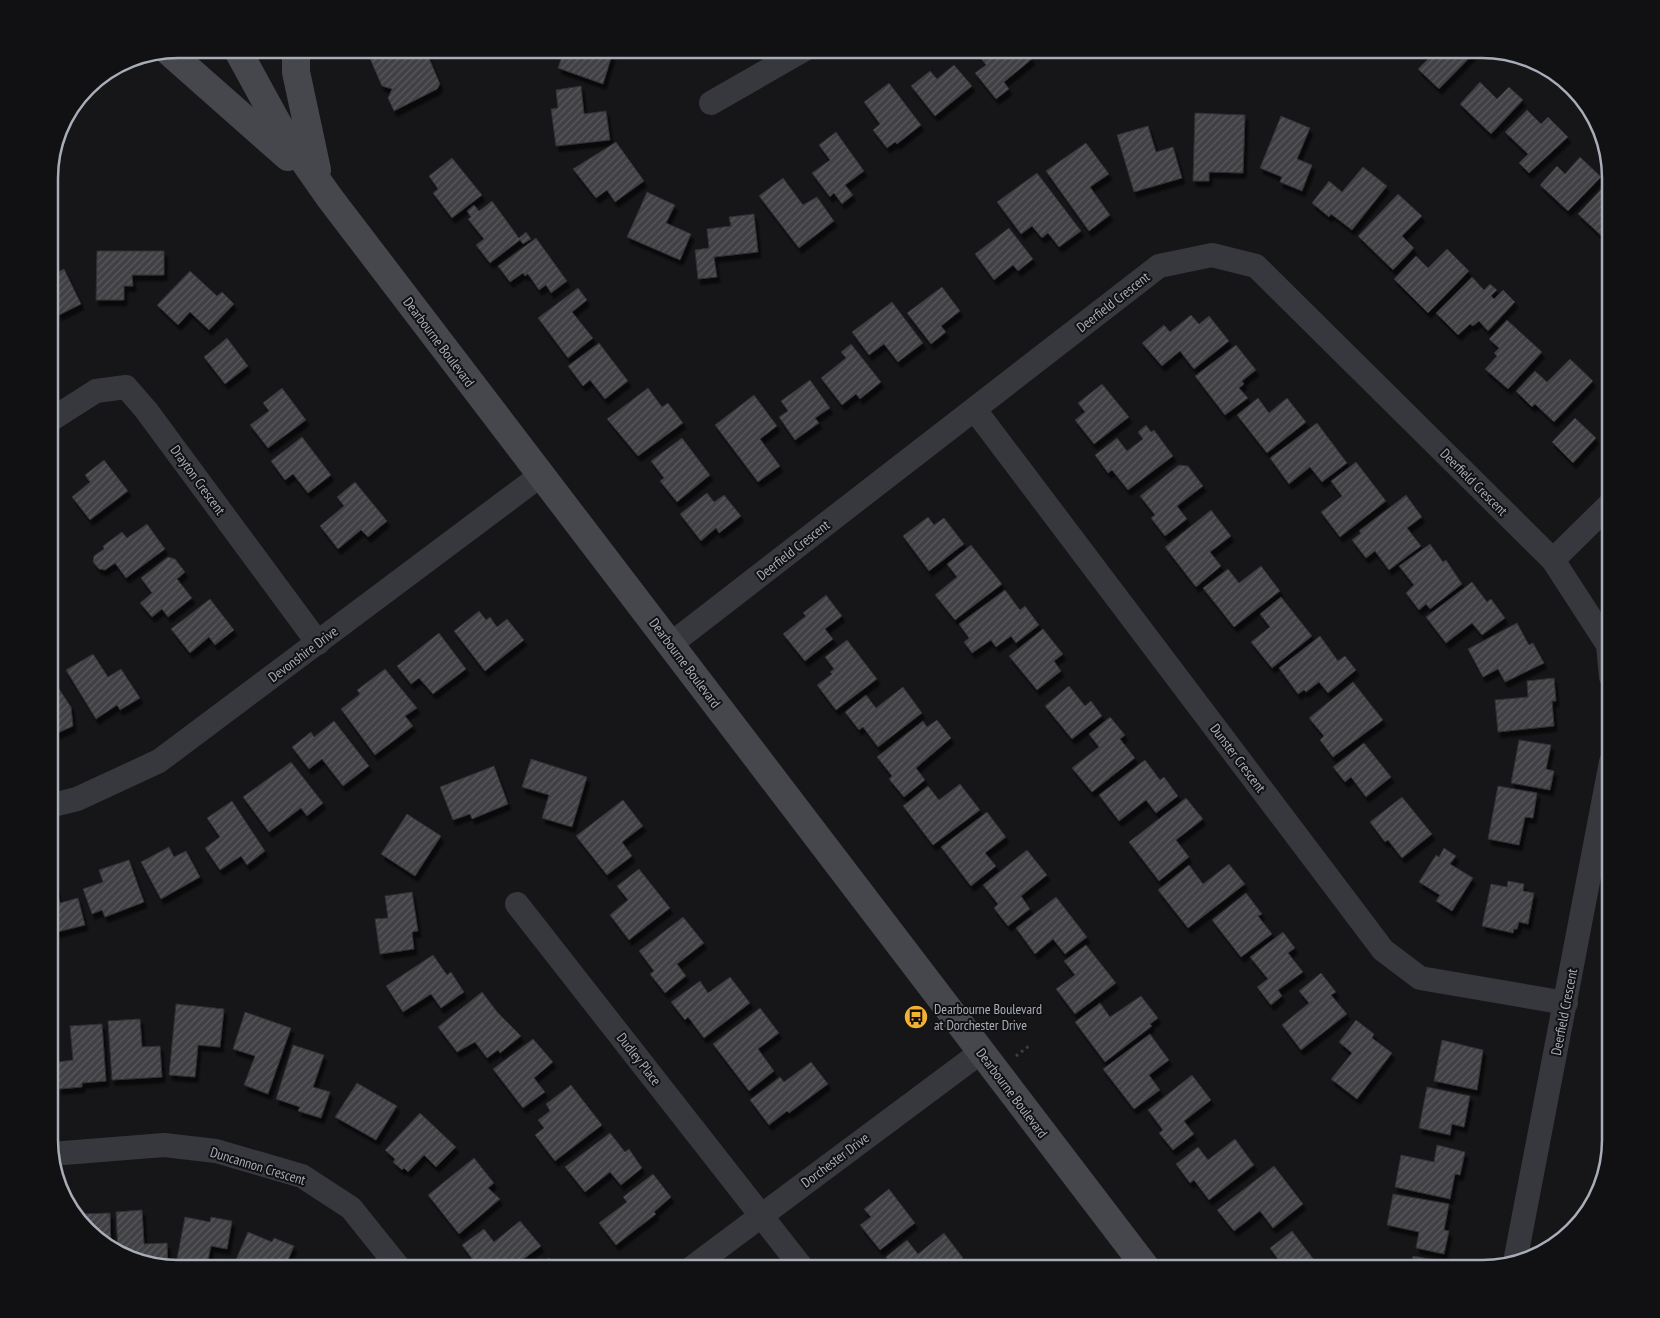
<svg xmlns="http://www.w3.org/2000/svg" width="1660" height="1318" viewBox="0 0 1660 1318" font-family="'PT Sans Narrow',sans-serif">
  <defs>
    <pattern id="building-hatch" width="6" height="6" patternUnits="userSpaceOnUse" patternTransform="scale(1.25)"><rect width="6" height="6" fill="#404145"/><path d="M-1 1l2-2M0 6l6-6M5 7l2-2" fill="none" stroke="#595a5e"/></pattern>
    <filter id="shadow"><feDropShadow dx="3" dy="5.5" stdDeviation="1" flood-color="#0009"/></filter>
  </defs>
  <rect width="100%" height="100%" fill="#161618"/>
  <g fill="url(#building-hatch)" stroke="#303034" filter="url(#shadow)">
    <path d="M370 49H425L440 84 437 89 394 111 388 98 392 89 382 86 367 52Z"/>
    <path d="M569 49H592L612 55 603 84 558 68 563 54 567 55Z"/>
    <path d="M986 49H1024L1032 59 1004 82 1009 89 996 99 975 73 986 65 981 58 989 52Z"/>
    <path d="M1438 49H1478L1439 89 1418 69Z"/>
    <path d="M954 65 972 86 935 116 911 86 930 71 937 79Z"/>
    <path d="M1480 82 1497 99 1509 87 1523 100 1491 134 1460 104Z"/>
    <path d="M889 83 921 125 897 144 895 142 887 148 873 130 880 124 864 102Z"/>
    <path d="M581 86 584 114 606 111 610 140 556 146 551 109 558 108 556 90Z"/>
    <path d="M1527 110 1541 124 1548 117 1568 137 1529 173 1519 163 1528 154 1505 132Z"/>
    <path d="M1195 113 1245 115 1243 173 1209 172V181H1193Z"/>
    <path d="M1281 116 1310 128 1297 159 1312 165 1302 191 1280 182 1282 177 1260 168Z"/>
    <path d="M1148 126 1156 152 1173 147 1182 178 1134 192 1117 135Z"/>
    <path d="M836 132 864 171 845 185 853 195 842 204 834 193 830 197 812 173 830 160 819 145Z"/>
    <path d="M616 142 644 181 615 202 607 190 596 198 573 169Z"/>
    <path d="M1086 143 1109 174 1090 187 1110 215 1089 231 1046 171Z"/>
    <path d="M1580 157 1601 177 1568 211 1540 185 1557 166 1565 174Z"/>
    <path d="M452 158 482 195 452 218 433 193 438 189 429 176Z"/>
    <path d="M1363 167 1387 186 1352 230 1331 214 1329 217 1312 203 1329 181 1342 192Z"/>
    <path d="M1037 173 1081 231 1059 247 1048 233 1042 238 1032 226 1021 234 997 202Z"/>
    <path d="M783 178 803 205 817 197 834 221 799 248 759 196Z"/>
    <path d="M1607 183H1611V239L1608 242 1578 214Z"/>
    <path d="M647 192 675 205 666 223 691 234 680 260 627 237Z"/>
    <path d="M1398 194 1422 216 1402 236 1414 248 1393 270 1358 236Z"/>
    <path d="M492 201 519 238 526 232 531 239 523 244 520 240 490 263 476 245 484 239 468 219 471 217 467 211 474 205 479 211Z"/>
    <path d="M754 214 758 252 714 257 717 277 698 279 695 250 709 248 707 229 731 226 729 217Z"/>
    <path d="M1009 228 1033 259 1018 271 1013 265 994 280 975 254Z"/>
    <path d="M536 238 567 281 551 293 546 285 539 290 528 274 525 276 523 273 510 282 498 266Z"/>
    <path d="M1447 249 1469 271 1428 313 1394 279 1416 256 1428 268Z"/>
    <path d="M97 251H164V275H132L133 286H124V300H96Z"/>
    <path d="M64 269 81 304 59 315 55 306 49 309V276Z"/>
    <path d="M190 271 217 296 222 292 234 304 209 330 190 312 178 325 157 305Z"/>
    <path d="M1472 277 1484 290 1490 284 1497 290 1491 296 1494 299 1503 290 1515 302 1488 331 1479 321 1473 326 1470 324 1458 335 1436 313Z"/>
    <path d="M942 287 960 311 941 326 946 332 931 344 907 313Z"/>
    <path d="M578 288 587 300 572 312 593 338 568 358 538 318Z"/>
    <path d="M892 302 923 343 898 362 884 344 869 355 852 332Z"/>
    <path d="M1191 315 1199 324 1209 316 1229 341 1194 369 1180 351 1162 366 1142 343 1164 325 1170 332Z"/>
    <path d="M1507 320 1542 352 1508 389 1485 369 1497 356 1494 353 1499 348 1489 339Z"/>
    <path d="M227 338 248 366 225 384 204 357Z"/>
    <path d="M599 343 628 381 605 399 590 380 583 386 568 366Z"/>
    <path d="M851 344 881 382 860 399 856 394 842 405 821 378 846 358 841 352Z"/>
    <path d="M1236 345 1256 370 1242 381 1244 384 1239 388 1248 398 1225 415 1195 376Z"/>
    <path d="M1570 359 1593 381 1554 422 1535 404 1532 407 1516 391 1535 371 1547 382Z"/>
    <path d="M810 380 830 408 815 418 819 423 795 440 779 417 788 411 781 401Z"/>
    <path d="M1102 384 1129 417 1094 444 1075 420 1085 412 1078 403Z"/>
    <path d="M282 388 306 420 268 448 250 425 269 411 263 403Z"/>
    <path d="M648 388 662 407 668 403 683 423 638 456 607 419Z"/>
    <path d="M754 395 777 426 760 439 780 466 758 482 715 425Z"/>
    <path d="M1258 398 1269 413 1287 398 1306 422 1267 453 1237 415Z"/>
    <path d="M1575 418 1596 438 1573 463 1552 442Z"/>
    <path d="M1317 423 1347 463 1322 482 1310 467 1289 484 1270 458Z"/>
    <path d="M1146 425 1151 432 1154 430 1173 456 1128 490 1112 470 1108 473 1095 455 1117 438 1127 451 1143 439 1138 432Z"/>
    <path d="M302 437 331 475 308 493 293 474 285 480 271 461Z"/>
    <path d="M682 438 710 475 677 502 660 481 664 478 651 461Z"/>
    <path d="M104 460 128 491 90 520 72 497 90 482 85 475Z"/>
    <path d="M1356 462 1386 501 1340 537 1321 512 1342 496 1331 481Z"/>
    <path d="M1179 465 1188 466 1203 486 1177 506 1187 519 1165 536 1151 518 1155 515 1140 496Z"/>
    <path d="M355 482 387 521 368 537 361 530 338 549 320 526 344 506 337 497Z"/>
    <path d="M707 493 714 502 724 495 741 516 719 533 716 528 701 541 680 514Z"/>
    <path d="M1406 495 1422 517 1407 528 1421 546 1389 570 1375 551 1366 558 1352 540 1361 533 1359 531Z"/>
    <path d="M1211 510 1231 536 1210 552 1221 566 1196 587 1165 547Z"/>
    <path d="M928 517 934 525 944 518 964 544 929 571 903 536Z"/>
    <path d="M147 524 165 549 126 578 115 563 105 570 99 569 93 562 94 556 104 549 103 546 122 532 127 538Z"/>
    <path d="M1430 544 1443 562 1446 560 1462 584 1430 609 1426 604 1419 610 1406 593 1414 585 1399 566Z"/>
    <path d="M971 545 1002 584 955 620 935 595 957 577 947 564Z"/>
    <path d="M168 557 175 559 185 572 177 579 192 598 168 617 162 609 152 617 140 603 152 593 141 578Z"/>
    <path d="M1261 566 1280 591 1234 627 1203 588 1228 569 1239 583Z"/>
    <path d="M1472 582 1487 602 1491 599 1505 618 1482 635 1472 623 1446 643 1426 617Z"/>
    <path d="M1005 590 1020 610 1025 606 1039 625 1016 643 1011 636 996 647 991 640 972 653 964 642 969 638 959 624Z"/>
    <path d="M826 595 842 616 825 629 833 639 805 661 783 634 806 616 803 613Z"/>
    <path d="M1281 597 1312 636 1272 668 1251 642 1270 627 1260 614Z"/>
    <path d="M210 599 234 630 215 645 209 637 190 653 171 629Z"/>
    <path d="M479 611 486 620 490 617 497 627 507 619 524 640 485 671 454 631Z"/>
    <path d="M1517 623 1529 645 1533 643 1544 663 1505 682 1498 669 1483 677 1468 649Z"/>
    <path d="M1043 629 1063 654 1054 661 1061 671 1037 690 1009 656Z"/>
    <path d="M439 633 466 669 433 694 419 678 411 684 397 666Z"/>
    <path d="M1320 636 1338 661 1345 656 1356 670 1328 693 1319 682 1306 692 1304 690 1298 694 1279 668Z"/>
    <path d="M847 640 877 679 836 710 817 685 832 674 830 672 834 669 825 657Z"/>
    <path d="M93 654 108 677 121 669 140 698 120 710 117 705 96 719 66 670Z"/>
    <path d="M385 669 417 708 405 716 413 726 375 755 341 709 360 694 357 690Z"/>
    <path d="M1554 678 1556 701H1552L1554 726 1498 732 1495 700 1528 697 1527 681Z"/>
    <path d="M1353 682 1383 720 1333 757 1320 740 1324 736 1309 718Z"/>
    <path d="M1069 686 1085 706 1091 701 1102 716 1072 739 1045 706Z"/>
    <path d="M903 687 922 713 878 747 863 727 859 730 845 712 866 695 876 708Z"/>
    <path d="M59 689 71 707 73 726 49 737V693Z"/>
    <path d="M1110 717 1125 735 1120 739 1135 758 1092 792 1072 768 1099 747 1089 734Z"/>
    <path d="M937 720 951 738 916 768 925 780 904 797 889 779 892 776 877 757 923 721 927 727Z"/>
    <path d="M334 721 369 766 343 786 322 759 309 769 292 747 311 732 314 737Z"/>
    <path d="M1519 740 1551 745 1546 769 1554 771 1550 790 1511 783Z"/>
    <path d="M1364 743 1391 777 1366 797 1351 777 1345 782 1333 767Z"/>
    <path d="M531 759 587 777 572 827 542 818 549 795 522 787Z"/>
    <path d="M1145 760 1160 780 1164 777 1178 796 1156 813 1146 800 1119 821 1099 795Z"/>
    <path d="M291 762 323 803 307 816 301 808 269 832 243 797Z"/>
    <path d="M494 766 508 804 472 819 470 814 453 820 440 787Z"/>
    <path d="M960 784 980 810 933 845 903 806 928 786 939 800Z"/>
    <path d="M1498 786 1537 793 1533 818 1525 817 1519 845 1488 839Z"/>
    <path d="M1402 797 1432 834 1402 858 1388 840 1385 842 1370 822Z"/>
    <path d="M1186 798 1203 819 1176 840 1189 857 1159 881 1129 842Z"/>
    <path d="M623 800 643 826 622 842 632 856 607 875 576 836Z"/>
    <path d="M232 801 265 851 247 865 241 856 220 870 205 848 220 837 207 818Z"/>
    <path d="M987 812 1006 837 985 853 996 866 971 886 941 847Z"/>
    <path d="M407 814 441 836 415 876 381 854Z"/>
    <path d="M169 847 174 857 186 851 200 877 161 899 141 862Z"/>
    <path d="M1444 848 1456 856 1450 864 1473 878 1452 911 1436 901 1440 895 1419 882 1436 855 1439 857Z"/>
    <path d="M1027 850 1047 875 1021 896 1030 909 1008 926 994 908 998 904 983 885Z"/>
    <path d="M129 860 144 902 105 917 102 910 92 914 83 889 103 882 99 870Z"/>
    <path d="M1229 864 1245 884 1188 928 1158 890 1189 865 1203 884Z"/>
    <path d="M639 869 670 908 629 940 610 915 628 900 617 886Z"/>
    <path d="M54 880 60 903 78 898 85 925 49 934V881Z"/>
    <path d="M1508 881 1524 884 1523 891 1534 893 1528 924 1519 922 1517 929H1514L1513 933 1482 926 1491 884 1507 887Z"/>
    <path d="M412 892 418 931 412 932 414 949 380 954 375 919 388 918 385 896Z"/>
    <path d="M1246 893 1262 914 1258 916 1272 934 1241 957 1212 920Z"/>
    <path d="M1056 897 1087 937 1065 954 1053 939 1035 954 1016 928Z"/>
    <path d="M683 917 704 943 677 964 686 976 665 993 650 974 654 971 639 951Z"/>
    <path d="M1283 932 1295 948 1288 953 1303 972 1278 990 1282 996 1271 1005 1257 987 1268 979 1250 957Z"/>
    <path d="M1086 945 1116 983 1075 1014 1056 989 1075 975 1064 961Z"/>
    <path d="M433 955 447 975 451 972 464 992 441 1008 431 994 403 1012 386 986Z"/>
    <path d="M1321 973 1336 992 1331 995 1347 1014 1301 1050 1282 1025 1309 1003 1299 991Z"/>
    <path d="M730 977 750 1003 704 1038 688 1017 685 1020 671 1002 700 981 708 993Z"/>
    <path d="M482 992 498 1013 521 1036 500 1053 498 1050 487 1058 475 1042 457 1052 438 1027Z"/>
    <path d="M1141 996 1158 1018 1150 1024 1152 1026 1105 1062 1075 1022 1100 1003 1110 1017Z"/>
    <path d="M176 1004 224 1009 220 1047 198 1045 195 1077 169 1075Z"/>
    <path d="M760 1008 779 1033 758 1049 774 1071 749 1091 713 1044Z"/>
    <path d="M245 1012 291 1028 268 1094 244 1085 255 1056 233 1049Z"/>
    <path d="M140 1019 142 1047 160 1046 162 1077 112 1080 108 1021Z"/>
    <path d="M1356 1020 1374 1034 1372 1038 1392 1053 1357 1099 1331 1079 1352 1053 1339 1042Z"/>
    <path d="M102 1024 106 1081 82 1083V1087L59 1089 57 1062 73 1060 70 1026Z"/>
    <path d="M1150 1034 1169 1060 1149 1075 1160 1090 1134 1109 1103 1069Z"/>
    <path d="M533 1039 553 1062 534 1078 545 1092 523 1108 493 1069Z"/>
    <path d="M1442 1040 1483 1050 1477 1090 1434 1081Z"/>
    <path d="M293 1045 324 1055 313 1087 330 1092 321 1118 298 1111 300 1107 276 1099Z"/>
    <path d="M811 1062 828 1084 789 1113 787 1111 769 1125 750 1100 780 1077 784 1082Z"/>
    <path d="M1192 1075 1211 1100 1184 1121 1194 1134 1173 1150 1159 1133 1163 1130 1148 1110Z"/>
    <path d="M357 1083 397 1106 376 1140 335 1117Z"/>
    <path d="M571 1085 602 1125 555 1161 535 1135 544 1128 538 1120 550 1111 546 1104Z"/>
    <path d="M1427 1087 1470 1096 1464 1127 1452 1124 1450 1135 1419 1128Z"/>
    <path d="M420 1113 456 1147 436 1167 424 1155 408 1172 404 1168 402 1170 393 1162 395 1159 385 1150Z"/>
    <path d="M610 1133 625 1152 629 1149 642 1168 621 1185 610 1172 585 1192 565 1167Z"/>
    <path d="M1235 1139 1254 1165 1209 1200 1194 1180 1190 1183 1176 1164 1198 1147 1208 1160Z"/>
    <path d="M1437 1145 1465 1152 1460 1175 1455 1174 1450 1199 1395 1187 1401 1155 1434 1162Z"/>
    <path d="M474 1158 494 1183 488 1188 500 1199 459 1234 428 1195Z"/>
    <path d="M1274 1166 1303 1204 1273 1228 1260 1211 1234 1231 1217 1210Z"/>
    <path d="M653 1174 671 1197 654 1212 656 1214 616 1245 599 1223 627 1202 623 1197Z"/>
    <path d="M889 1189 915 1223 880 1250 860 1225 871 1217 864 1209Z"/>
    <path d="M1393 1194 1449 1204 1444 1230 1449 1231 1444 1254 1416 1248 1419 1232 1387 1225Z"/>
    <path d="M142 1210 144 1244 167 1243 168 1267 129 1260 118 1253 116 1212Z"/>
    <path d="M110 1213 111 1249 93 1237 78 1218V1214Z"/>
    <path d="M185 1217 210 1222 211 1217 232 1221 227 1249 211 1246 206 1269H175Z"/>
    <path d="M520 1221 541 1246 510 1269H486L480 1261 476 1264 462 1245 484 1229 494 1242Z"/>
    <path d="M1292 1231 1321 1269H1270L1280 1262 1270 1248Z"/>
    <path d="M248 1232 272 1242 274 1238 294 1246 284 1269 268 1265 267 1269H232Z"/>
    <path d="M944 1233 963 1258 948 1269H895L886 1257 907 1240 918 1254Z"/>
    <path d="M1413 1256 1446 1262 1445 1269H1411Z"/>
    <path d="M549 1258 561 1269H534Z"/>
    <path d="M307 1262 315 1269H301Z"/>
  </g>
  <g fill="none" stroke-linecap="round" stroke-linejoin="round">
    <path stroke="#3d3f44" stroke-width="3" stroke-dasharray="2.5 4" stroke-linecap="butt" d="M1016 1056 1029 1046"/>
    <g stroke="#37383d" stroke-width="24">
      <path d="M711 103 805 49"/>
      <path d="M975 410 1383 950 1420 978 1566 1003"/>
      <path d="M49 421 96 391 126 387 146 410 318 643"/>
      <path d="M1553 560 1611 503"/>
      <path d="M671 644 1159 266 1212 255 1256 266 1553 560 1608 645 1611 677"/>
      <path d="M49 806 77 799 159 761 541 475"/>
      <path d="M517 904 803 1269"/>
      <path d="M51 1154 164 1145 216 1151 302 1176 351 1208 400 1269"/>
      <path d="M1515 1262 1611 762"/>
      <path d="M690 1269 981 1052"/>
    </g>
    <g stroke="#45474d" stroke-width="28">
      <path d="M237 49 278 124 329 197 1147 1269"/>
      <path d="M296 49V72L317 170"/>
      <path d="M168 51 288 157"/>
    </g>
  </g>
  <defs>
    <g id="bus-disc" transform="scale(1.25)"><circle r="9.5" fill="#f2b134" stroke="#111113"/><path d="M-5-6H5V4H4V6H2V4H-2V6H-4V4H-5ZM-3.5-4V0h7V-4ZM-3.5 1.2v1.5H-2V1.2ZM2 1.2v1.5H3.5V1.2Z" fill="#111"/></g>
  </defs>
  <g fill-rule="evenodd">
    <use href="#bus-disc" x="916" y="1017"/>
  </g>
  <g text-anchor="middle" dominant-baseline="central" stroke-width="4" stroke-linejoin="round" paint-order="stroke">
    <g font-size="14" fill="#a8adb8" stroke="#111113">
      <text transform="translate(1113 302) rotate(-38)">Deerfield Crescent</text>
      <text transform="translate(439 342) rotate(53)">Dearbourne Boulevard</text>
      <text transform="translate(198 480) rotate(54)">Drayton Crescent</text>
      <text transform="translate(1474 482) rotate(45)">Deerfield Crescent</text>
      <text transform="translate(793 550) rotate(-38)">Deerfield Crescent</text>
      <text transform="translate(303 654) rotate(-37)">Devonshire Drive</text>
      <text transform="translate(685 663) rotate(53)">Dearbourne Boulevard</text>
      <text transform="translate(1238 758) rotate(53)">Dunster Crescent</text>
      <text transform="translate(1564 1012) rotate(-79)">Deerfield Crescent</text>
      <text transform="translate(639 1059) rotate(52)">Dudley Place</text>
      <text transform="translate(1012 1093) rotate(53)">Dearbourne Boulevard</text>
      <text transform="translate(835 1160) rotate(-37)">Dorchester Drive</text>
      <text transform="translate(258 1166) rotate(17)">Duncannon Crescent</text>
    </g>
    <g font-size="14" fill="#a8adb8" stroke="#111113" text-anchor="start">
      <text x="934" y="1009">Dearbourne Boulevard<tspan x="934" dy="16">at Dorchester Drive</tspan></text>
    </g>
  </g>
  <path d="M0 0H1660V1318H0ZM178 58H1482A120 120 0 0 1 1602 178V1140A120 120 0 0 1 1482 1260H178A120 120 0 0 1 58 1140V178A120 120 0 0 1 178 58Z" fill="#111113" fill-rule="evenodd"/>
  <path fill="none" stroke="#a8adb8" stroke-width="2.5" d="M178 58H1482A120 120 0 0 1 1602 178V1140A120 120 0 0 1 1482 1260H178A120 120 0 0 1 58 1140V178A120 120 0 0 1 178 58Z"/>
</svg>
